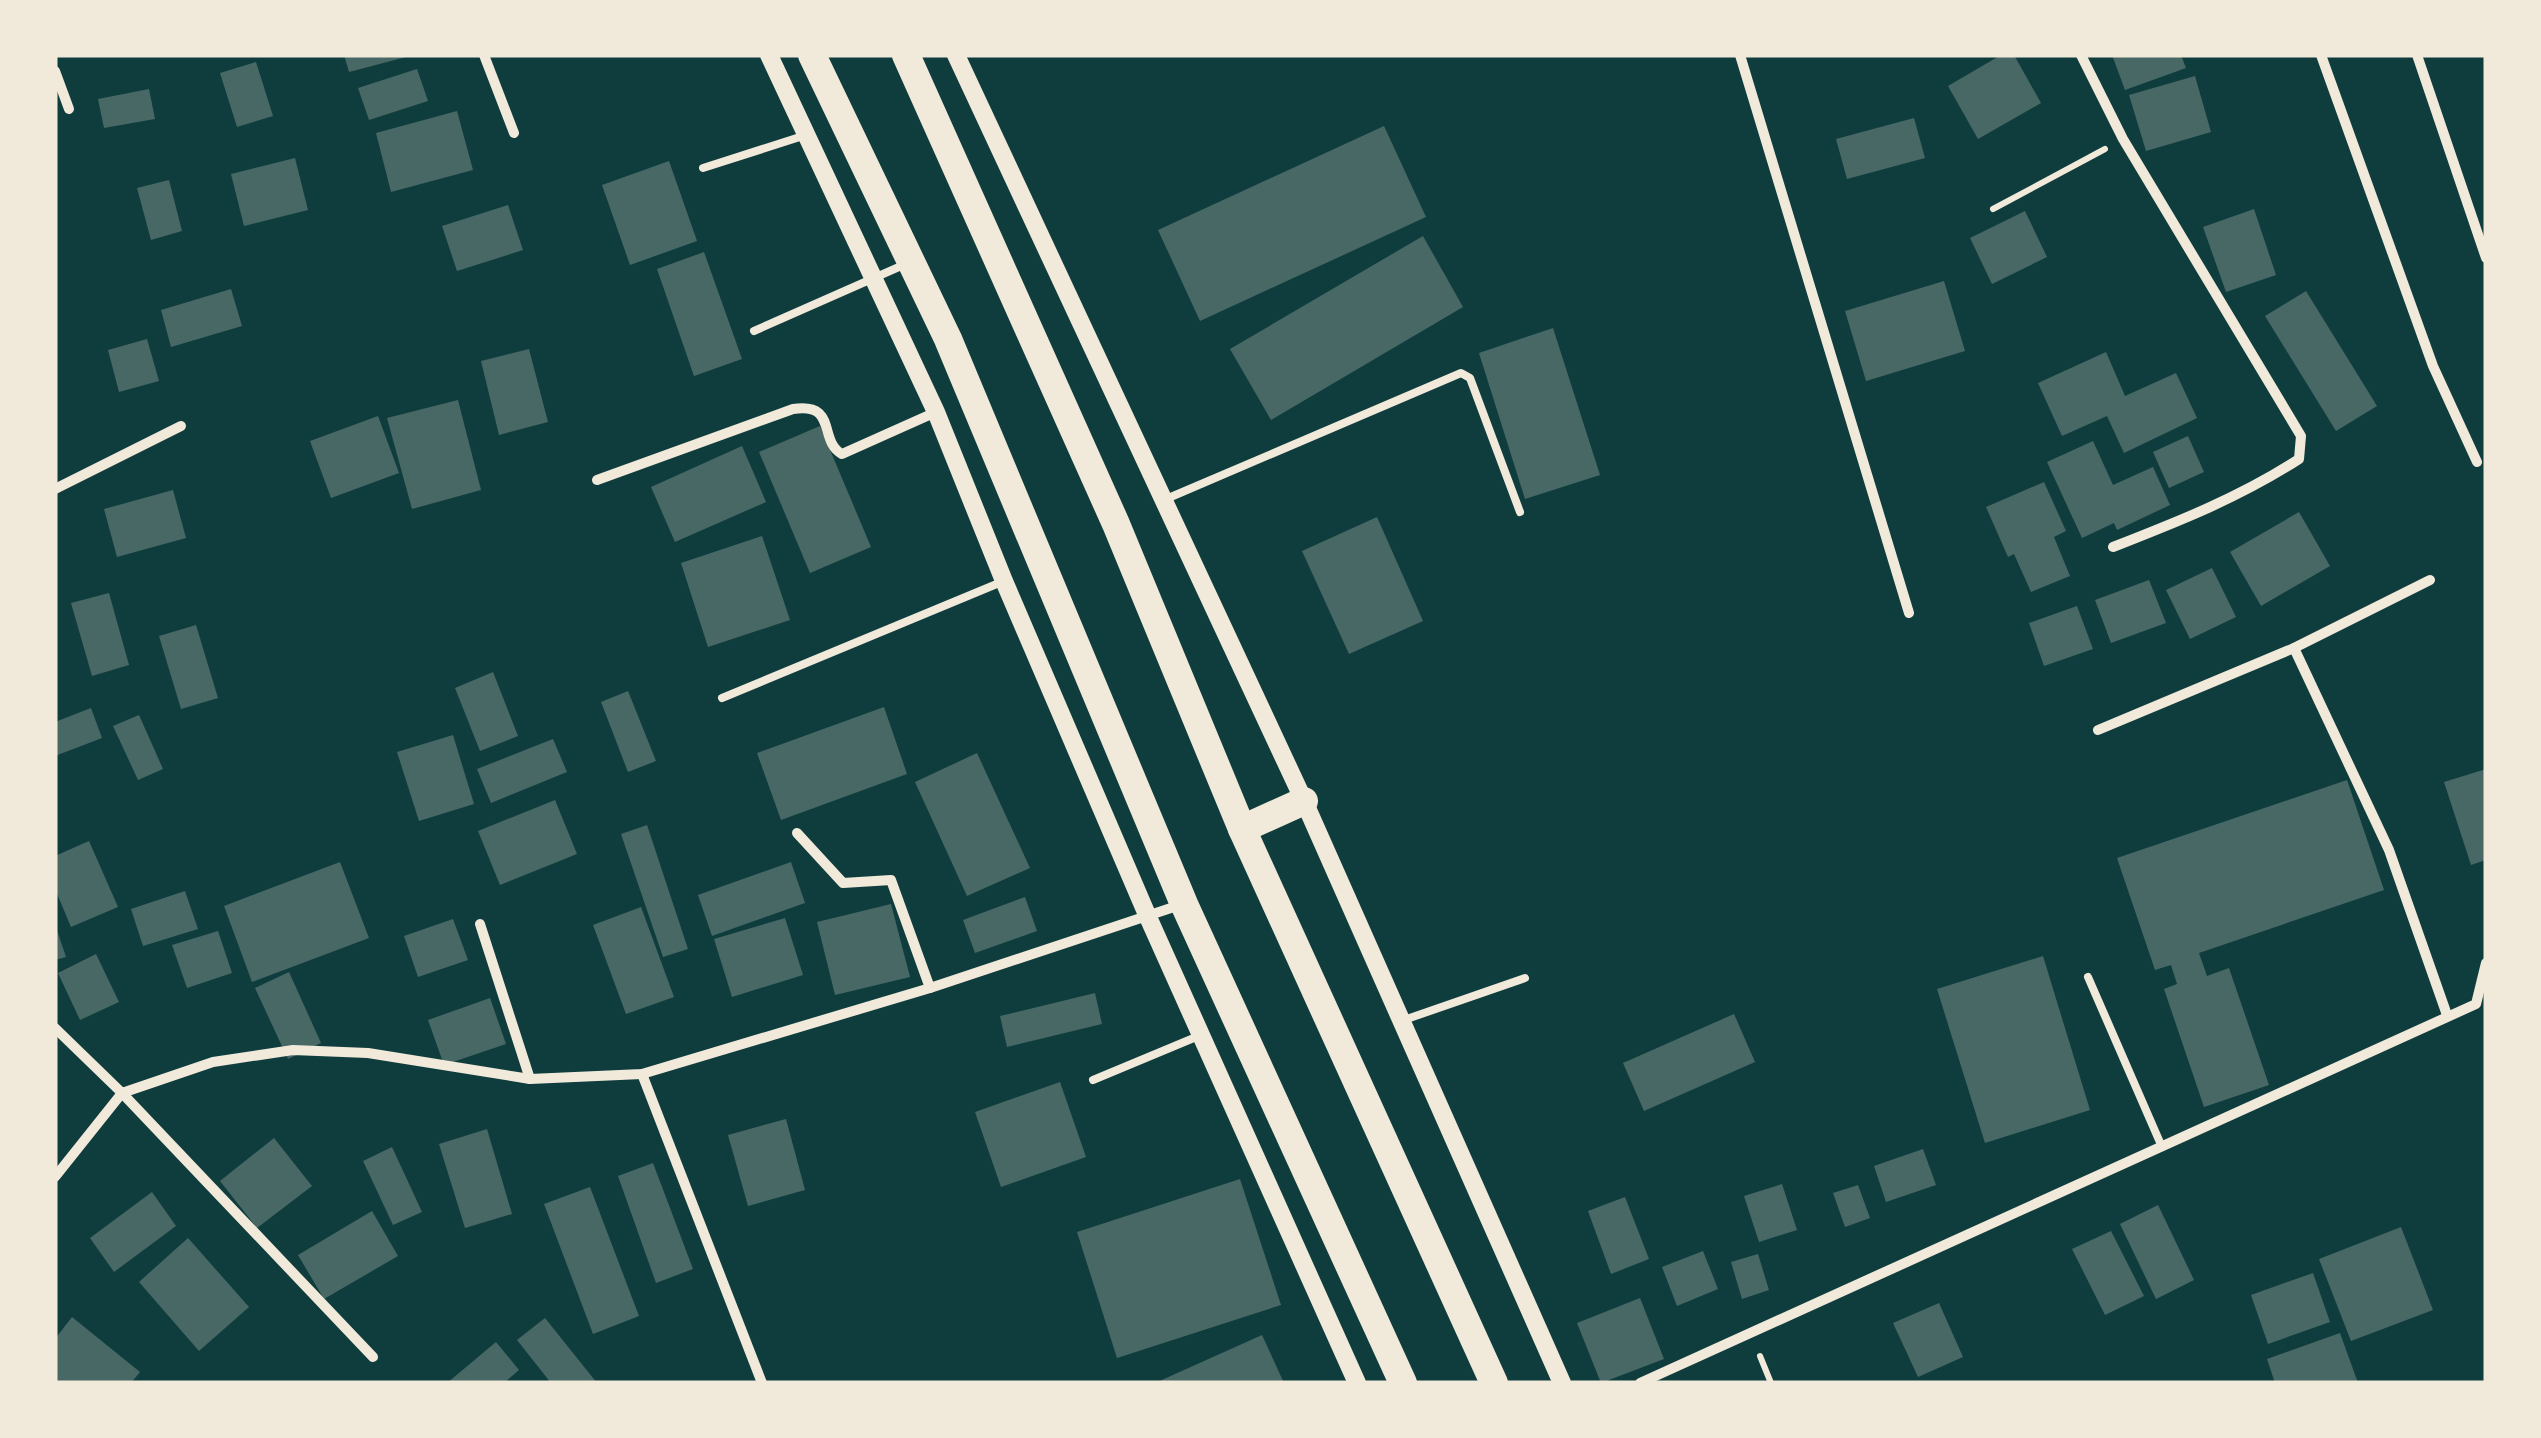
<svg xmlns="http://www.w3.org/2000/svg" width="2541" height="1438" viewBox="0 0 2541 1438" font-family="'Golos Text',sans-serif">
  <rect width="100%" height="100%" fill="#0f3d3e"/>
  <g fill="#486865">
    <path d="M344 55H410V56L349 72Z"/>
    <path d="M2001 55H2014L2041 103 1978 139 1948 86Z"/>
    <path d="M2112 55H2181L2186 68 2125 90Z"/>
    <path d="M256 62 273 116 237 127 220 73Z"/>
    <path d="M417 69 428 101 369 120 358 88Z"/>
    <path d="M2195 76 2211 132 2146 151 2129 95Z"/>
    <path d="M149 89 155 119 104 128 98 99Z"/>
    <path d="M457 111 473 170 391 192 376 133Z"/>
    <path d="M1914 118 1925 158 1847 179 1836 139Z"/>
    <path d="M1384 126 1426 217 1200 321 1158 230Z"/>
    <path d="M295 158 308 210 244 226 231 174Z"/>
    <path d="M669 161 697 241 630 265 602 185Z"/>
    <path d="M169 180 182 231 151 240 137 188Z"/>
    <path d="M508 205 523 250 457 271 442 226Z"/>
    <path d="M2254 209 2276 275 2226 292 2203 227Z"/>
    <path d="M2025 211 2047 257 1992 284 1970 238Z"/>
    <path d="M1423 236 1463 307 1271 420 1230 349Z"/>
    <path d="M704 252 742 359 694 376 657 269Z"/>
    <path d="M1944 281 1965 351 1866 381 1845 311Z"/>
    <path d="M231 289 242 326 171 347 161 310Z"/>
    <path d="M2306 291 2377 406 2336 431 2265 316Z"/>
    <path d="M1553 328 1600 475 1525 499 1479 353Z"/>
    <path d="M147 339 159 381 119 392 108 350Z"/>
    <path d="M529 349 548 422 499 435 481 361Z"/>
    <path d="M2106 352 2125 396 2176 373 2197 418 2124 453 2107 416 2062 436 2038 383Z"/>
    <path d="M458 400 481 490 412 509 387 418Z"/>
    <path d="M378 416 399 473 331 498 310 441Z"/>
    <path d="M820 426 871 547 810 573 759 452Z"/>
    <path d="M2188 436 2204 472 2169 488 2153 452Z"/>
    <path d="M2093 441 2113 485 2153 467 2170 505 2117 530 2114 523 2082 538 2047 462Z"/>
    <path d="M742 446 766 502 675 542 651 487Z"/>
    <path d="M2044 482 2066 531 2054 537 2070 576 2031 592 2014 554 2008 557 1986 507Z"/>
    <path d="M173 490 186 538 117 557 104 509Z"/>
    <path d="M2299 512 2330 566 2261 606 2230 552Z"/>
    <path d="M1377 517 1423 621 1349 654 1302 551Z"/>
    <path d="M762 536 790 620 708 647 681 563Z"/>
    <path d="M2212 568 2236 617 2190 639 2166 590Z"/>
    <path d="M2149 580 2166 623 2111 643 2095 600Z"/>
    <path d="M109 593 129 665 92 676 71 603Z"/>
    <path d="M2077 606 2093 649 2044 666 2029 623Z"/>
    <path d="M196 625 218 698 181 709 159 636Z"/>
    <path d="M493 672 518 736 480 751 455 688Z"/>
    <path d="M628 691 656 761 628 772 601 702Z"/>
    <path d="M884 707 907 774 781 820 757 753Z"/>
    <path d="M91 708 102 738 55 756V722Z"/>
    <path d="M139 715 163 769 138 780 113 726Z"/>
    <path d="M453 735 474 804 419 821 397 752Z"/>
    <path d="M553 739 567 772 491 803 477 769Z"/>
    <path d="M977 753 1030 868 967 896 915 782Z"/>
    <path d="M2486 769V860L2471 865 2444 782Z"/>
    <path d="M2347 780 2384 890 2199 953 2207 976 2229 968 2269 1085 2204 1107 2164 989 2177 984 2171 965 2155 970 2117 858Z"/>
    <path d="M555 800 577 854 500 885 478 831Z"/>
    <path d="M647 825 688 949 663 957 621 834Z"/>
    <path d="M89 841 118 907 71 927 55 889V856Z"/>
    <path d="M340 862 369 938 252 982 224 906Z"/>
    <path d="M791 862 805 903 712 936 698 895Z"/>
    <path d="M185 891 198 929 143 946 131 909Z"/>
    <path d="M1025 897 1037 931 975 953 963 920Z"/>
    <path d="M891 904 910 977 835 995 817 922Z"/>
    <path d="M641 907 674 997 626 1014 593 925Z"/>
    <path d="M785 918 803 975 732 997 714 939Z"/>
    <path d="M453 919 468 960 418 977 404 936Z"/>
    <path d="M55 924 66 957 55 960Z"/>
    <path d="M218 931 232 973 187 988 172 945Z"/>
    <path d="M96 954 119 1002 80 1020 58 973Z"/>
    <path d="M2043 956 2090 1110 1985 1143 1937 989Z"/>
    <path d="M289 972 321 1043 288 1059 255 988Z"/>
    <path d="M1095 993 1102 1024 1007 1047 1000 1016Z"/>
    <path d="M490 998 506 1044 444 1065 428 1020Z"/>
    <path d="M1734 1014 1755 1062 1644 1111 1623 1063Z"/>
    <path d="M1060 1082 1086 1157 1001 1187 975 1112Z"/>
    <path d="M786 1119 805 1190 748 1206 728 1135Z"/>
    <path d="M487 1129 512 1214 465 1228 439 1144Z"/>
    <path d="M274 1138 312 1186 257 1228 220 1181Z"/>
    <path d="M392 1147 422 1212 393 1225 363 1161Z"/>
    <path d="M1923 1149 1936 1185 1886 1202 1874 1166Z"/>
    <path d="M653 1163 693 1269 656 1283 618 1176Z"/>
    <path d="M1240 1179 1281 1305 1117 1358 1077 1232Z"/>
    <path d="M1782 1184 1797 1230 1759 1242 1744 1196Z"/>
    <path d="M1858 1185 1870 1218 1845 1227 1833 1193Z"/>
    <path d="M590 1187 639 1316 593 1334 544 1204Z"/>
    <path d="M152 1192 176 1226 114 1272 90 1238Z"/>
    <path d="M1625 1197 1649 1259 1611 1274 1588 1211Z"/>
    <path d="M2158 1205 2194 1280 2156 1299 2120 1224Z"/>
    <path d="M372 1211 398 1256 324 1299 298 1255Z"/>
    <path d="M2401 1227 2433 1310 2351 1341 2319 1259Z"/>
    <path d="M2111 1231 2144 1296 2105 1315 2072 1249Z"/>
    <path d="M188 1238 249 1307 199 1351 139 1282Z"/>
    <path d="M1703 1251 1718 1289 1677 1306 1662 1267Z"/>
    <path d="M1758 1254 1769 1290 1742 1299 1731 1262Z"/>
    <path d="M2313 1273 2330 1322 2268 1344 2251 1295Z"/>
    <path d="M1640 1298 1664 1359 1601 1383 1577 1323Z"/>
    <path d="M1939 1303 1963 1357 1918 1377 1893 1323Z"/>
    <path d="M72 1317 140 1372 131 1383H55V1339Z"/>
    <path d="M545 1318 597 1383H551L517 1340Z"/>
    <path d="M2340 1333 2358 1383H2275L2267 1359Z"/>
    <path d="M1262 1335 1284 1383H1155Z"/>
    <path d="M496 1342 519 1370 504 1383H447Z"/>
  </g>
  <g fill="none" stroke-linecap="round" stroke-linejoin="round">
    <g stroke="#f1e9da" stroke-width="6">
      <path d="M1993 209 2105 149"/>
      <path d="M1760 1356 1771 1383"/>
    </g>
    <g stroke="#f1e9da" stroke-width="8">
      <path d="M703 168 803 136"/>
      <path d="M754 331 908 263"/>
      <path d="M1166 499 1461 373 1470 378 1520 512"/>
      <path d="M722 698 1004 581"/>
      <path d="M2088 977 2162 1147"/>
      <path d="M1401 1021 1525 978"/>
      <path d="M1093 1080 1201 1035"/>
    </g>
    <g stroke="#f1e9da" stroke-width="10">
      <path d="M484 55 514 133"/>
      <path d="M1740 55 1909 613"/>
      <path d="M2081 55 2123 139 2301 436 2299 459C2241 497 2177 522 2113 547"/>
      <path d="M2321 55 2433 366 2477 462"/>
      <path d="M2417 55 2486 258"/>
      <path d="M55 71 69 109"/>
      <path d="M597 480 793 409C838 402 818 441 842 454L936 412"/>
      <path d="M55 489 181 426"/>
      <path d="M2294 648 2389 850 2447 1015"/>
      <path d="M2098 730 2294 648 2430 580"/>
      <path d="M797 833 843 883 891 880 930 988"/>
      <path d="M480 924 530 1079"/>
      <path d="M55 1028 122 1093 213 1062 293 1050 368 1053 530 1079 642 1074 930 988 1183 904"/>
      <path d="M642 1074 762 1383"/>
      <path d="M55 1177 122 1093 373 1357"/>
      <path d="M1640 1383 2476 1004 2486 963"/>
    </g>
    <g stroke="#f1e9da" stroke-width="18">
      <path d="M769 55 936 412 1004 581 1148 917 1357 1383"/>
      <path d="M956 55 1304 801 1562 1383"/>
    </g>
    <g stroke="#f1e9da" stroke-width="28">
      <path d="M812 55 948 339 1184 904 1403 1383"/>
      <path d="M906 55 1116 524 1242 829 1494 1383"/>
      <path d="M1242 829 1304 801"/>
    </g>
  </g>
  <rect width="2541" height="1438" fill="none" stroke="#f1e9da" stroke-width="115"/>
</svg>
